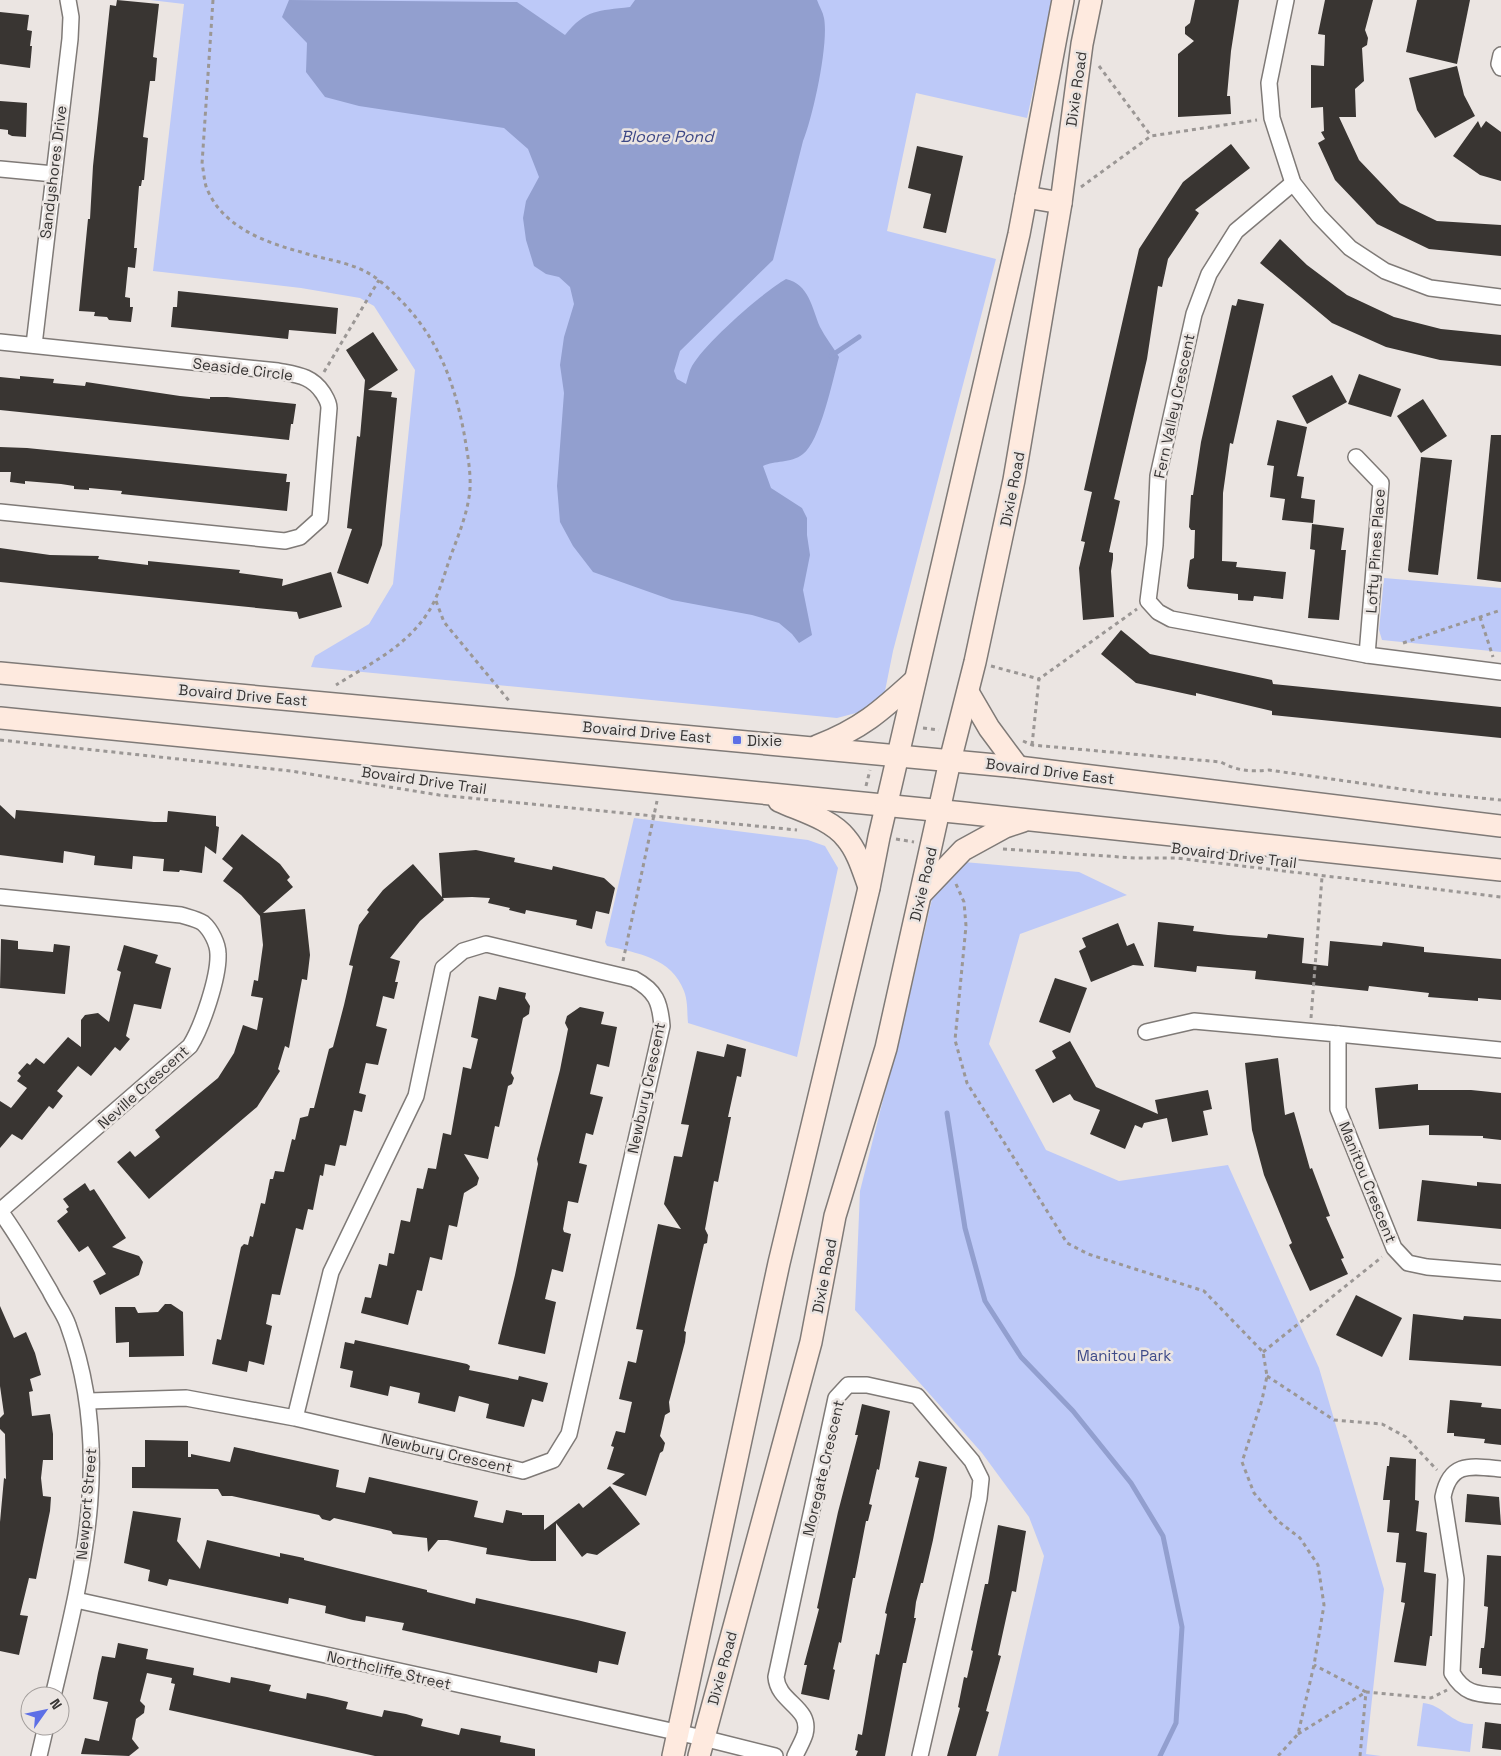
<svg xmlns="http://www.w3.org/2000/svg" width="1501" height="1756" viewBox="0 0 1501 1756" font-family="'Space Grotesk',sans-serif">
  <rect width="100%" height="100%" fill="#ebe5e2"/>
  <g fill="#bdc9f8">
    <path d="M150 0H1053L1027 118 916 93 887 231 996 259 893 651 881 711 875 708 837 718 311 667 315 656 369 624 393 584 415 370 374 306 360 298 301 288 153 271 184 4Z"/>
    <path d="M1384 578 1501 588V652L1382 640 1379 630Z"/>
    <path d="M634 818 808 840 825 846 838 868 797 1057 688 1023C687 1013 688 1001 684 991 672 958 637 953 607 946L605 942Z"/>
    <path d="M941 860 1079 872 1127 895 1020 934 989 1044 1046 1150 1119 1181 1228 1165 1319 1368 1384 1589 1366 1754 1381 1756H998L1044 1556 1029 1517 982 1453 855 1310 860 1191 913 981Z"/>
    <path d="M1423 1703C1442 1704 1452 1725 1473 1724L1470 1752 1417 1746Z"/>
  </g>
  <path fill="#929fcf" d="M289 0 517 2 565 35C586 9 598 11 630 7L635 0H817C819 6 823 12 824 18 829 43 813 117 803 141L773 260 680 351 674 371 677 379 686 384C688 378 689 371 692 366 705 343 763 292 786 279 809 284 812 308 820 327 825 337 833 347 839 357 833 379 820 442 803 454 790 464 775 460 763 466L771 488 802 508 807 518V535L810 555 803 590 812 635 799 643 792 634 779 623 752 615 672 600 593 572 573 546 560 522 557 486 564 393 560 365 564 337 574 304 570 287 559 277 546 274 534 266 526 240 523 218 526 201 539 177 528 149 504 128 359 106 325 97 306 72 307 43 282 17Z"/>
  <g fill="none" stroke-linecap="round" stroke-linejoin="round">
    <g stroke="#929fcf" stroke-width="5">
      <path d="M831 356 859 337"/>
      <path d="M947 1113 965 1228 985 1301 1021 1357 1073 1411 1131 1483 1163 1536 1182 1627 1176 1723 1160 1756"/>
    </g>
  </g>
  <g fill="#393532">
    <path d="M117 0 159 4 153 57 157 58 155 81H150L143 137 148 138 144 180H142L141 186H139L134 248H137L135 268 128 267 125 297 130 298V307H133L131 322 109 320 107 317 94 316 95 312 79 311 88 219H90L93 166 110 5 116 6Z"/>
    <path d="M1195 0H1239L1231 51 1227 96H1230L1231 114 1178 117V54L1194 41 1185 34V27L1190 23Z"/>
    <path d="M1325 0H1373L1365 30 1368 38 1367 45 1362 48 1364 81 1355 89 1356 117H1339L1359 160 1400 203 1437 221 1501 225V256L1429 249 1377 224 1335 180 1318 143 1325 139 1321 132 1324 131 1323 107 1311 108V65L1324 66 1325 35 1318 34Z"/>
    <path d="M1417 0H1470L1457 64 1406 52Z"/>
    <path d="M0 12 29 15 27 30 32 31 30 46H32L30 68 0 64Z"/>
    <path d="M1457 66 1464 95 1475 116 1435 138 1417 110 1409 78Z"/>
    <path d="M0 101 27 103 26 137 12 136 8 134V130L0 129Z"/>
    <path d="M1478 121 1481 128 1486 121 1501 132V181L1480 175 1453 156Z"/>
    <path d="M1231 144 1250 168 1195 210 1199 213 1168 259 1162 287 1158 286 1147 359 1114 499 1120 501 1109 552 1113 553V559L1111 571 1114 617 1083 620 1079 568 1085 542 1081 541 1092 492 1084 490 1139 249 1183 182Z"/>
    <path d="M917 146 963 156 946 233 923 228 931 194 908 188Z"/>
    <path d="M1280 239 1307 265 1347 295 1394 317 1441 329 1501 335V366L1440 360 1386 347 1332 323 1260 263Z"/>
    <path d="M178 291 338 308 336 334 289 330 288 339 171 327 173 307H177Z"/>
    <path d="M1238 299 1264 304 1233 444 1230 443 1223 493 1222 561 1237 562 1236 567 1286 572 1283 599 1254 596 1253 601 1238 600V594L1189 589 1187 586 1190 560 1194 558 1195 530H1191L1189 527 1191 495H1193L1201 442 1232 305 1236 306Z"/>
    <path d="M373 332 398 370 368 390 392 392 391 397 397 398 382 545 368 584 337 573 352 529 347 528 357 436 360 437 365 380 346 350Z"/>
    <path d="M1359 374 1401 389 1391 417 1348 404Z"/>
    <path d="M1332 375 1347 402 1307 424 1292 396Z"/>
    <path d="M20 376 54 379 53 383 85 386 86 382 180 396 210 399V397H227L296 404 293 424H291L289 440 0 410V377L20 379Z"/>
    <path d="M1423 399 1447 436 1421 453 1397 416Z"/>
    <path d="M1277 420 1307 427 1297 476 1304 477 1301 498 1315 500 1313 523 1282 520 1285 499 1270 497 1274 466 1267 465Z"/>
    <path d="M1491 435H1501V582L1477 579Z"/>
    <path d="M0 447 27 448 287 474 286 482H290L287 511 121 494 122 491 89 488V490L74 489V486L61 484 25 481V484L10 482 11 472H0Z"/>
    <path d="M1421 457 1452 460 1438 575 1409 572 1408 570Z"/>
    <path d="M1312 524 1344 528 1341 550H1346L1339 620 1308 618 1315 550 1310 549Z"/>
    <path d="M0 548 50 555 99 556 98 559 148 565V561L240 570 239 573 283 579 282 586 331 572 342 607 299 619 297 612 0 582Z"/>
    <path d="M1121 630 1150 654 1272 680 1273 684 1501 707V738L1272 715V711L1196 693V696L1136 683 1101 654Z"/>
    <path d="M0 805 15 819 16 810 154 822H167L168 811 216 816V826L219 827 216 854 205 846 202 873 180 870 179 872 163 871 164 859 133 856 132 869 94 865 95 856 64 851 63 863 0 855Z"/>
    <path d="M242 834 280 864 290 877 287 880 293 887 263 913 305 909 310 955 307 980 302 979 289 1048 285 1046 278 1069 280 1071 257 1107 149 1199 117 1162 130 1151 135 1157 160 1137 155 1130 218 1078 234 1053 243 1025 257 1030 263 998 251 996 254 980 258 981 263 945 260 916 241 895 223 881 233 868 222 859Z"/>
    <path d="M476 850 515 858 514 862 552 870 553 866 604 878 615 888 609 914 596 911 592 929 576 925 577 920 526 910 525 914 509 910 510 908 488 903 490 898 472 897 443 898 444 900 420 921 390 958 400 961 395 982H398L394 999 383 996 376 1026 387 1029 378 1065 366 1063 359 1093 366 1095 362 1112 354 1110 346 1146 340 1145 335 1166 325 1164 323 1176 320 1175 313 1210 308 1209 303 1230 296 1228 280 1295 272 1294 266 1324 272 1326 264 1365 249 1361 247 1372 212 1364 217 1339 221 1340 241 1247 244 1244 248 1245 250 1236 253 1237 261 1203 265 1204 270 1179H273L275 1171 284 1172 292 1139 295 1140 300 1118 308 1116 310 1108H314L329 1049 333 1047 344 1005 353 966 349 965 359 925 369 912 367 910 383 890 413 864 442 897 439 853Z"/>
    <path d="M1158 922 1194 926 1193 931 1228 935 1267 938 1268 934 1304 938 1302 963 1328 966 1330 941 1382 946 1383 942 1424 947V952L1501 959V1000L1478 998V1001L1428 997 1429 993 1369 986 1368 991 1255 979 1256 971 1197 966 1196 972 1154 967Z"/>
    <path d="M1118 923 1127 946 1134 943 1144 966 1133 965 1091 982 1079 951 1086 947 1082 938Z"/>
    <path d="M1 939 18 941V949L53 952 54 944 70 946 65 994 0 988Z"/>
    <path d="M124 945 158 955 155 963 171 968 161 1009 134 1004 126 1036 130 1039 120 1051 115 1047 91 1076 78 1066 57 1091 63 1096 53 1109 49 1106 22 1140 12 1134 0 1148V1101L11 1108 27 1088 17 1081 21 1076 18 1073 27 1063 30 1065 36 1058 44 1064 68 1037 81 1047V1020L85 1015 98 1013 109 1022 121 972 117 970Z"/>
    <path d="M1055 978 1087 988 1070 1033 1039 1022Z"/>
    <path d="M499 987 526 993 525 998 530 1006 529 1014 523 1018 511 1073 514 1078 512 1084 508 1086 499 1127 495 1126 488 1159 464 1154 479 1178 477 1185 464 1193 457 1227 449 1225 442 1260 430 1257 422 1291 417 1290 408 1325 361 1313 365 1297 371 1298 379 1264 387 1266 389 1253 394 1254 401 1220 410 1222 417 1188 423 1189 428 1168 436 1169 443 1133 451 1135 463 1067 471 1069 478 1039 471 1037 479 996 496 1000Z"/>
    <path d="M580 1007 604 1012 601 1024 617 1027 609 1067 597 1064 590 1094 603 1097 593 1135 586 1133 579 1163 587 1165 578 1203 568 1201 563 1229 564 1232 571 1234 563 1272 552 1269 545 1299 556 1302 545 1354 498 1344 515 1275 538 1164 537 1159 560 1070 568 1029 565 1023 567 1016Z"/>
    <path d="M1070 1041 1096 1087 1158 1114 1155 1100 1208 1090 1212 1109 1203 1111 1208 1135 1172 1142 1167 1118 1144 1123 1142 1128 1135 1125 1125 1149 1090 1134 1100 1110 1074 1100 1070 1094 1053 1103 1035 1070 1056 1058 1052 1051Z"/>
    <path d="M727 1044 746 1049 741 1077 737 1076 728 1117H731L718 1182 714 1181 705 1229 708 1235 707 1243 704 1244 684 1331 686 1332 685 1342 669 1402 670 1412 665 1415 660 1436 665 1443 663 1451 660 1453 646 1496 612 1484 625 1474 607 1469 614 1447 611 1446 616 1431 625 1433 632 1402 619 1399 628 1361 636 1363 643 1330 636 1329 658 1224 681 1229 664 1204 674 1156 682 1157 689 1125 681 1124 697 1051 724 1057Z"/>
    <path d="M1278 1058 1285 1115 1294 1112 1310 1169 1312 1168 1330 1216 1326 1217 1344 1258 1341 1259 1348 1274 1310 1291 1289 1245 1292 1243 1264 1175 1252 1130 1245 1063Z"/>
    <path d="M1418 1084V1090H1471L1501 1093V1140L1483 1138V1136L1429 1135V1125L1379 1129 1375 1088Z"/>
    <path d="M1422 1180 1477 1186V1182L1501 1184V1229L1417 1221Z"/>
    <path d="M85 1183 90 1191 94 1189 126 1238 112 1247 139 1256 143 1262 139 1275 100 1295 93 1281 106 1274 88 1246 79 1252 57 1221 68 1212 66 1209 69 1207 63 1199Z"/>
    <path d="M1356 1295 1402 1318 1382 1357 1336 1335Z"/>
    <path d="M165 1304H171L183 1312 184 1356 129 1357V1342L116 1343 115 1307H135L138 1313 158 1312Z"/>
    <path d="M0 1306 14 1338 26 1332 35 1353 41 1375 30 1379 33 1391 29 1392 32 1416 50 1414 53 1434V1460H43L41 1478 43 1496 51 1497 50 1511 36 1579 29 1578 20 1615 28 1616 19 1655 0 1651V1522L4 1478 6 1479 5 1434 0 1429V1418L4 1414 0 1386Z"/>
    <path d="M1413 1314 1463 1320 1464 1316 1501 1319V1366L1409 1360Z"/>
    <path d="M355 1340 467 1364 470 1366 469 1370 518 1380 519 1376 548 1383 543 1402 532 1399 524 1427 486 1418 489 1404 459 1396 455 1412 418 1403 420 1393 390 1386 388 1396 350 1387 353 1371 340 1368 345 1342 354 1344Z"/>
    <path d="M1450 1400 1482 1403 1481 1407 1501 1409V1445L1484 1443 1485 1439 1454 1436V1433H1447Z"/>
    <path d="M862 1404 890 1411 879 1470 877 1469 869 1504 872 1505 868 1521H866L855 1578H853L841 1643 839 1642 833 1669 835 1670 829 1700 801 1694 807 1665H804L819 1609 817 1608 838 1512 858 1435H855Z"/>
    <path d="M145 1440 188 1441V1457H191V1454L230 1462 234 1447 339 1470 336 1487 365 1493 369 1477 478 1501 474 1517 503 1523 506 1510 522 1513V1515H544V1530L579 1503 583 1508 610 1486 640 1524 597 1555 587 1553 582 1557 556 1523V1561H531L486 1554 487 1548 447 1540H438L428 1552 427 1538 393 1534 391 1531 334 1518 330 1521 322 1519 319 1515 232 1496H222L218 1489 132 1488V1467H145Z"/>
    <path d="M1390 1457 1416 1459 1415 1500 1419 1501 1416 1531 1427 1533 1424 1572 1436 1574 1432 1636H1430L1426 1666 1394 1662 1405 1603 1401 1602 1406 1563 1396 1562 1399 1533 1387 1532 1390 1500H1383L1387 1466H1389Z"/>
    <path d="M919 1461 947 1467 933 1540 923 1583H921L916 1602 914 1618H916L906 1663H903L885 1756H856L858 1751 855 1750 858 1734 862 1735 876 1654 879 1655 887 1614 885 1613 887 1604 919 1478 915 1477Z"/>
    <path d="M1467 1494 1499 1497 1501 1525 1465 1522Z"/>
    <path d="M133 1511 181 1518 177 1541 200 1569 207 1540 280 1557V1553L304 1558V1560L427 1590V1592L475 1604 476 1598 577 1620 626 1632 618 1665 599 1661 597 1673 402 1630 404 1623 366 1616 365 1622 353 1620 325 1613 326 1606 289 1598 288 1604 169 1579 167 1586 148 1581 150 1570 124 1563Z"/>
    <path d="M998 1525 1026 1531 1016 1592 1012 1591 998 1655 1001 1656 986 1711 989 1712 976 1756H947L960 1708 958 1707 964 1677 967 1678 973 1651 971 1650 985 1584H988Z"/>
    <path d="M1487 1555 1501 1556V1676L1482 1674V1668H1479L1481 1648H1484L1485 1641 1488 1607 1484 1606Z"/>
    <path d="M118 1643 148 1649 146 1659 194 1668 193 1675 230 1683 231 1677 252 1681 271 1685 269 1691 306 1699 307 1693 327 1697 348 1702 346 1709 382 1717 384 1710 406 1714 423 1719 421 1726 459 1735 461 1728 501 1736 500 1742 535 1749V1756H375L169 1710 175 1684 171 1683 172 1678 147 1673 140 1701 145 1706 144 1713 136 1719 132 1739 139 1748 129 1756 81 1754 85 1738 99 1741 108 1702 93 1699 98 1673 102 1656 115 1658Z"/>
    <path d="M1485 1722 1501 1724V1750L1482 1748Z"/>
  </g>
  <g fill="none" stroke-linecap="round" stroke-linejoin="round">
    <g stroke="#7f7a77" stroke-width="18">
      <g id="street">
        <path d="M1286 0 1269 83 1272 118 1293 183 1319 216 1350 248 1385 271 1430 288 1501 297"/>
        <path d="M1501 55 1499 64 1501 68"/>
        <path d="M0 169 54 174"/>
        <path d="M1293 183 1236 231 1209 274 1194 314 1158 476 1155 545 1148 601 1158 612 1171 619 1367 655 1501 672"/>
        <path d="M0 342 278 371C298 375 312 376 323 393 326 398 329 402 329 408L320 519 300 537 285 541 0 512"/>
        <path d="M34 345 70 39 71 17 68 0"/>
        <path d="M1356 457 1381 483 1367 655"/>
        <path d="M0 897 181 915C187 917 197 919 203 923 211 930 218 944 218 954 219 977 202 1027 190 1046L0 1211"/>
        <path d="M1146 1032 1194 1021 1338 1034V1109L1394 1248 1408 1263 1427 1267 1501 1273"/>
        <path d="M1338 1034 1501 1050"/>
        <path d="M0 1211C19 1237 34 1264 50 1291 55 1302 64 1313 68 1325 114 1452 83 1570 53 1696"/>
        <path d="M89 1401 186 1398 295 1418 523 1471 553 1460 569 1434 662 1026C660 1002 656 991 634 979L486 944 463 951 443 968 416 1096 331 1272 295 1418"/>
        <path d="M1501 1469C1471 1466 1450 1461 1443 1497L1456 1579 1452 1673C1465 1695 1478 1694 1501 1696"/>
        <path d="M76 1600 703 1738 775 1756"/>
        <path d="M39 1756 46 1726"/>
        <path d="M795 1756C798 1749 803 1741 805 1734 812 1707 778 1703 776 1677L836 1398 848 1385H867L917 1396 972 1461 981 1479 979 1498 920 1756"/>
      </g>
    </g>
    <g stroke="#7f7a77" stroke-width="24">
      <g id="secondary">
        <path d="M1026 197 1061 203"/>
        <path d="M0 673 1018 767 1501 826"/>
        <path d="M968 692 989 728 1018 767"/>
        <path d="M0 718 964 813 1501 870"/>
        <path d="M817 746C861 729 881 711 915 680"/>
        <path d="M779 801C801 811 831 819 846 838 858 852 863 871 869 887"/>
        <path d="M921 894 963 850 1005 827 1023 821"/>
        <path d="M673 1756 779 1263 869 888 879 837 1019 234 1063 0"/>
        <path d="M699 1756 811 1342 835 1216 886 1048 950 761 975 662 1014 480 1061 203 1082 44 1091 0"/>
      </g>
    </g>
    <g stroke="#9b9795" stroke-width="3" stroke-dasharray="4 4" stroke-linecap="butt">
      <path d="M213 0 202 164C204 172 204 182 207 189 223 227 264 242 301 252 328 261 358 262 381 282 431 324 452 370 464 433 467 451 471 471 470 489 468 513 458 536 450 558 443 578 438 599 425 617 403 648 368 665 336 685"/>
      <path d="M1099 66 1151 136"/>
      <path d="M1081 187 1151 136 1257 120"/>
      <path d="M324 372 379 280"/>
      <path d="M436 601 444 622 510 702"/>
      <path d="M1480 617 1493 657"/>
      <path d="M1403 643 1501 610"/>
      <path d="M991 666 1039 679"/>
      <path d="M923 728 939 730"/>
      <path d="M0 740 291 771 439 795 797 830"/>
      <path d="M1023 741 1032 745 1221 762C1237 771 1251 772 1269 770L1429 793 1501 800"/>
      <path d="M1032 745 1039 679 1137 609"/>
      <path d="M866 786 870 770"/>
      <path d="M896 839 914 842"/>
      <path d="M1003 849 1135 858H1176L1501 897"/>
      <path d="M956 884 964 902 966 926 955 1040 967 1083 1067 1243 1088 1254 1204 1291 1263 1352 1267 1376 1262 1400 1242 1462 1254 1493 1278 1521 1300 1538 1318 1565 1324 1605 1314 1665 1298 1734 1278 1756"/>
      <path d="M623 961 657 801"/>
      <path d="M1311 1018 1322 877"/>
      <path d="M1263 1352 1382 1257"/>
      <path d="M1267 1376 1334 1420 1382 1424 1406 1437 1437 1470"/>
      <path d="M1298 1734 1366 1692 1314 1665"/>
      <path d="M1360 1756 1366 1692 1431 1698 1447 1690"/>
    </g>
    <use href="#street" stroke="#fff" stroke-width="15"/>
    <use href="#secondary" stroke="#feeadf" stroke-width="21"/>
  </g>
  <rect fill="#5d6fe6" stroke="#ebe5e2" stroke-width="2" x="732" y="735" width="10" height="10" rx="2.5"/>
  <g text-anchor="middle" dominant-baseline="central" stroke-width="5" stroke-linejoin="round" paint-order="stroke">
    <g font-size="15" fill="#363433" stroke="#ebe5e2">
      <text transform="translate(1076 89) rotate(-82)">Dixie Road</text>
      <text transform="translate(53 172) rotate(-83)">Sandyshores Drive</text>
      <text transform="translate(243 369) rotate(7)">Seaside Circle</text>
      <text transform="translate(1174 406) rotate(-78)">Fern Valley Crescent</text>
      <text transform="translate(1012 489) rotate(-79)">Dixie Road</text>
      <text transform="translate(1375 551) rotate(-86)">Lofty Pines Place</text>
      <text transform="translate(243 695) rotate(5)">Bovaird Drive East</text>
      <text transform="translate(647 732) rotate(5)">Bovaird Drive East</text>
      <text transform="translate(1050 771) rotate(7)">Bovaird Drive East</text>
      <text transform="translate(424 780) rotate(8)">Bovaird Drive Trail</text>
      <text transform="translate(1234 855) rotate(7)">Bovaird Drive Trail</text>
      <text transform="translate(923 884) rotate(-77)">Dixie Road</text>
      <text transform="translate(143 1087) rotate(-42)">Neville Crescent</text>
      <text transform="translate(646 1088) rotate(-78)">Newbury Crescent</text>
      <text transform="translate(1368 1182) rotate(68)">Manitou Crescent</text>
      <text transform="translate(824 1276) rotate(-79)">Dixie Road</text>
      <text transform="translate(447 1453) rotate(13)">Newbury Crescent</text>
      <text transform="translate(823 1468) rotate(-77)">Moregate Crescent</text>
      <text transform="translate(86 1504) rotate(-85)">Newport Street</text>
      <text transform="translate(722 1668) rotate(-75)">Dixie Road</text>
      <text transform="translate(389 1670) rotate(13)">Northcliffe Street</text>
    </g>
    <g font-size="15" fill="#363433" stroke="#ebe5e2" text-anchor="start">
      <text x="747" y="740">Dixie</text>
    </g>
    <g font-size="15" fill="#3f4b89" stroke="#ebe5e2">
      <text x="1124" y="1355">Manitou Park</text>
    </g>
    <g font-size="16" font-style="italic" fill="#3d4886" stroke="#ebe5e2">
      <text x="667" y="136">Bloore Pond</text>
    </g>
  </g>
  <g transform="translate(45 1711) rotate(57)"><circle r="24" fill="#ebe5e2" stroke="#a39e9c"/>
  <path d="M0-4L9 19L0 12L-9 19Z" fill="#5d6fe6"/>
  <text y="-8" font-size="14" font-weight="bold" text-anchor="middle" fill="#363433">N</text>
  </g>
</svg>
